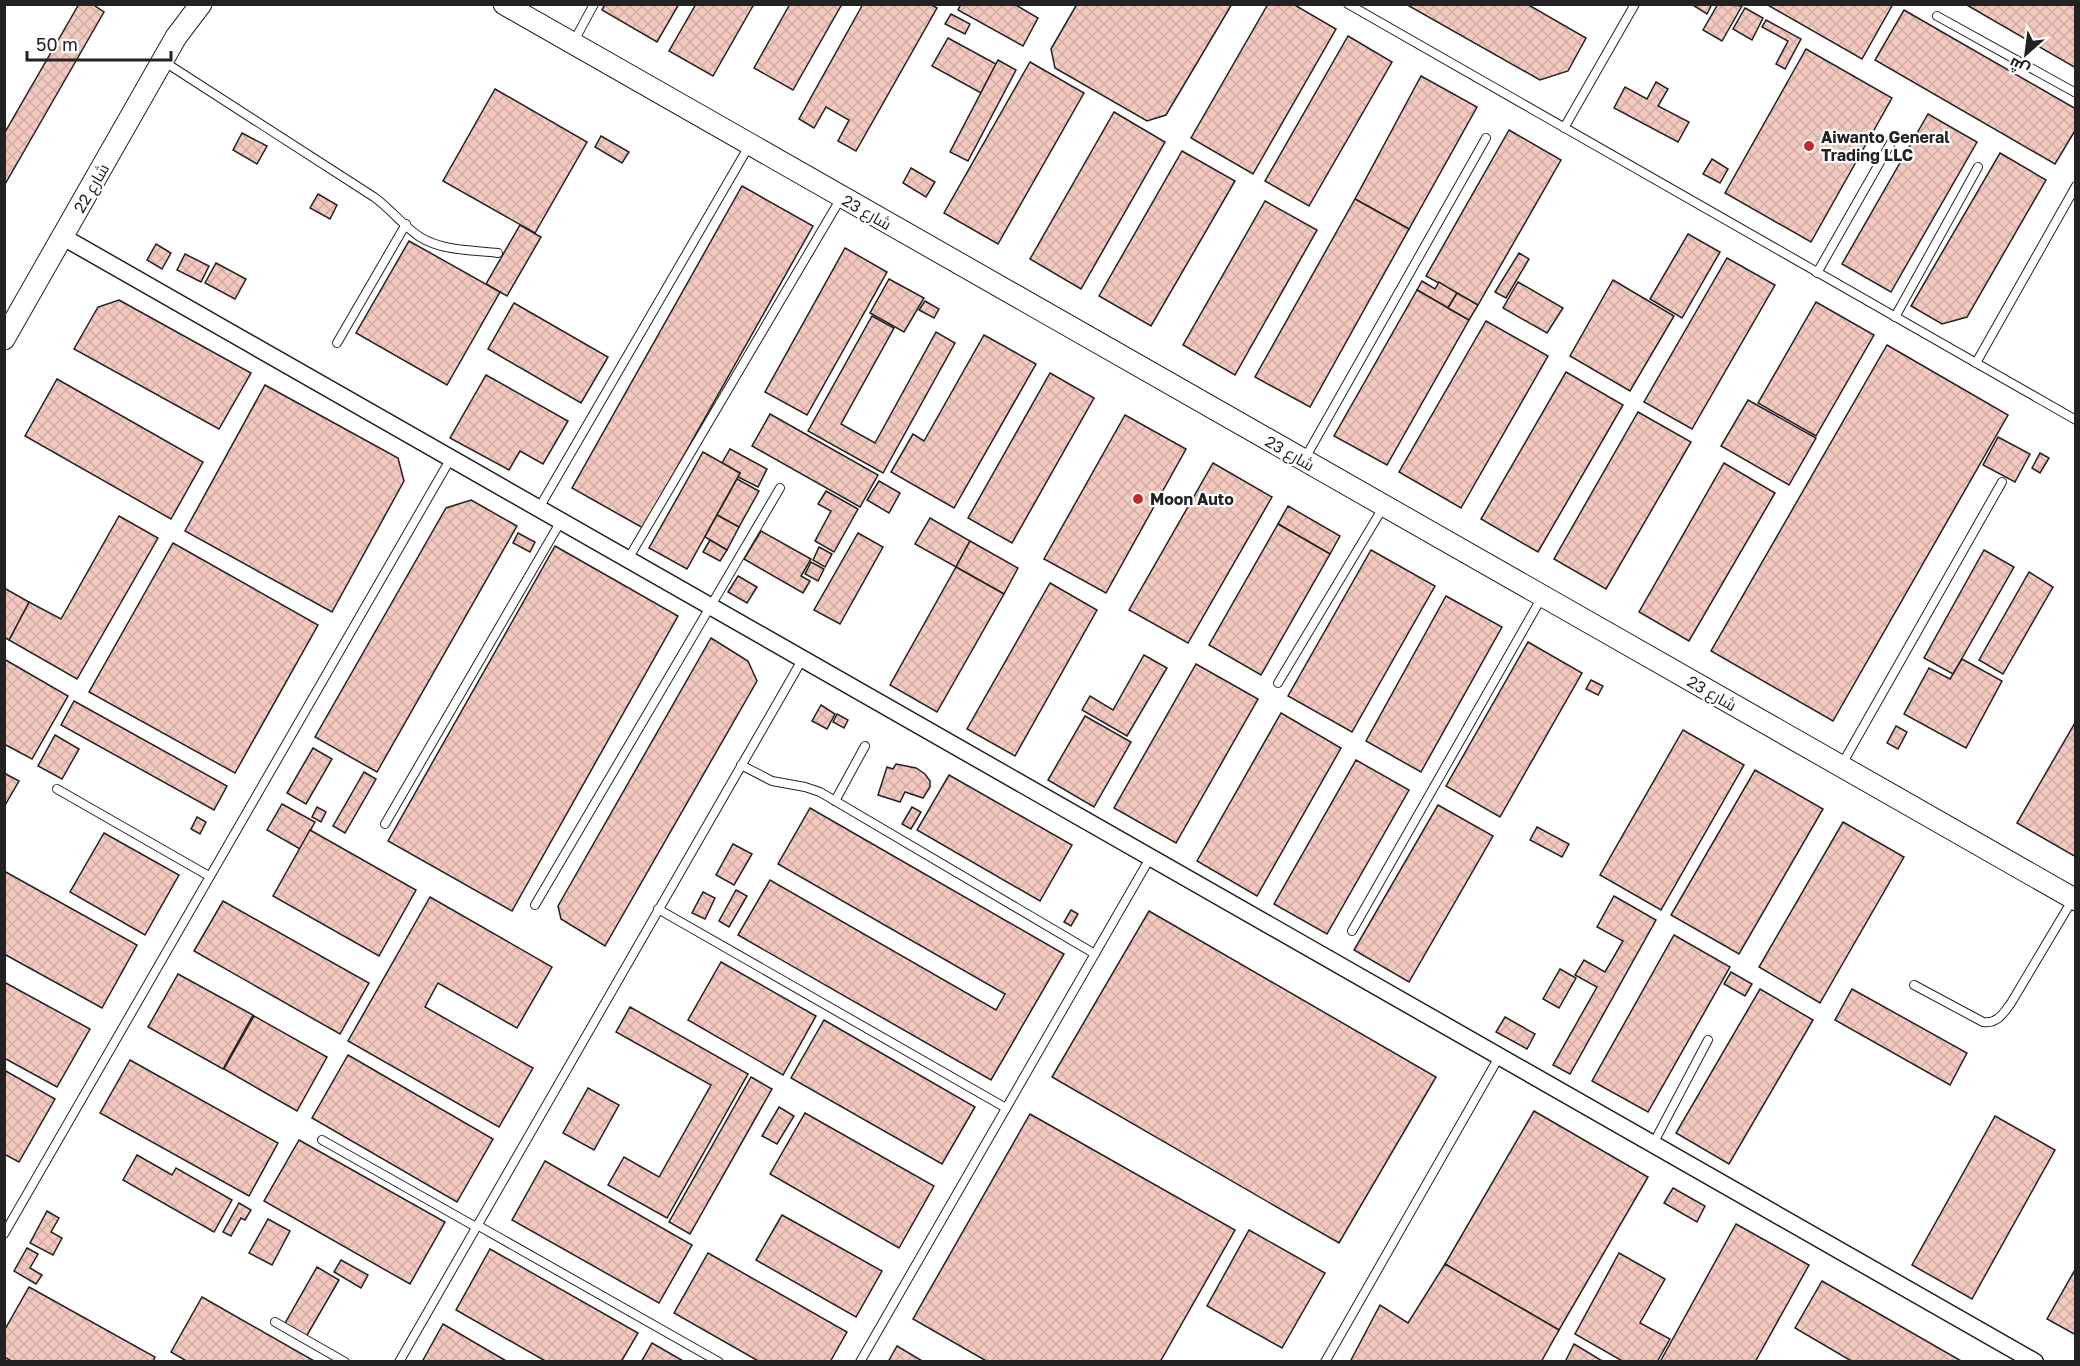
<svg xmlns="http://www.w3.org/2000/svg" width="2080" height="1366" viewBox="0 0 2080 1366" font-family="'Golos Text',Cairo,sans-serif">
  <defs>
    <pattern id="building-cross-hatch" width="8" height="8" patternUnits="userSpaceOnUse" patternTransform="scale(1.5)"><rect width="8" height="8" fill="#f3c9c0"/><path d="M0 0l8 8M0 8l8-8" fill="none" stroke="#d0aca5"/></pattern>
  </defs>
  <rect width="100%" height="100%" fill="#fff"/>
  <g fill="url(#building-cross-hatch)" stroke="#222" stroke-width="1.5">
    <path d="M79 4H92L104 12 4 186V134Z"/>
    <path d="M605 4H679L657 42 602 10Z"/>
    <path d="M696 4H754L713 76 669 51Z"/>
    <path d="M790 4H842L793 90 754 68Z"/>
    <path d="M863 4H930L937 8 856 151 838 141 849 120 826 107 814 128 799 119Z"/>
    <path d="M961 4H1014L1038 18 1023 46 958 10Z"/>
    <path d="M1077 4H1232L1166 115 1147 121 1055 68 1051 49Z"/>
    <path d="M1268 4H1293L1336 29 1253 174 1191 138Z"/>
    <path d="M1410 4H1527L1586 38 1568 71 1540 80 1409 6Z"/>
    <path d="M1691 4H1712L1707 14Z"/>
    <path d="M1718 4 1742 6 1722 41 1703 30Z"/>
    <path d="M1766 4H1893L1862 59Z"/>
    <path d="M1965 4H2076V68Z"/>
    <path d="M1745 8 1763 18 1752 40 1733 29Z"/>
    <path d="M1904 10 2076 109V129L2055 164 1875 60Z"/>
    <path d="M951 14 970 24 965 34 945 24Z"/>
    <path d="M1766 20 1801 39 1785 69 1776 64 1788 41 1762 27Z"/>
    <path d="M1348 36 1392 62 1309 206 1265 181Z"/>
    <path d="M948 38 996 64 981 93 932 66Z"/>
    <path d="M1806 49 1892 98 1811 242 1725 193Z"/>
    <path d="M998 60 1016 70 968 161 950 152Z"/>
    <path d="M1030 62 1084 93 998 244 944 213Z"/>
    <path d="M1421 76 1477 107 1409 229 1355 199Z"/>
    <path d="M1656 82 1668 89 1658 106 1689 122 1678 142 1614 108 1625 87 1647 99Z"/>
    <path d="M495 89 587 142 535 233 443 181Z"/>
    <path d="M1114 112 1165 142 1081 289 1030 259Z"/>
    <path d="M1928 114 1977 142 1891 292 1842 264Z"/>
    <path d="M1509 130 1561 160 1478 305 1426 276Z"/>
    <path d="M242 133 267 146 257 164 233 150Z"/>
    <path d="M601 136 629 152 622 163 595 147Z"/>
    <path d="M1182 151 1235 181 1151 326 1099 296Z"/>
    <path d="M2000 153 2046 180 1967 317 1942 324 1911 306Z"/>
    <path d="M1712 159 1728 169 1720 183 1703 174Z"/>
    <path d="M911 168 935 182 926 197 903 183Z"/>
    <path d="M742 186 813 226 643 528 572 488Z"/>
    <path d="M318 194 337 205 330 219 310 208Z"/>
    <path d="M1355 199 1409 229 1310 407 1255 377Z"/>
    <path d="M1265 201 1317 230 1235 375 1183 345Z"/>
    <path d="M520 225 541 237 507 296 486 284Z"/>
    <path d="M1688 234 1720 252 1682 318 1650 299Z"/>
    <path d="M409 241 500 292 447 385 356 333Z"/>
    <path d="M156 244 171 253 162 269 147 260Z"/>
    <path d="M845 248 887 272 807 415 765 392Z"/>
    <path d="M1519 253 1529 259 1506 298 1495 292Z"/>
    <path d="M185 254 209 266 201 282 177 270Z"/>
    <path d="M1727 258 1775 285 1692 429 1644 402Z"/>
    <path d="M216 263 246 279 235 299 205 283Z"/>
    <path d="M889 279 924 298 904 332 870 313Z"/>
    <path d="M1613 280 1674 316 1630 391 1570 356Z"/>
    <path d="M1422 281 1435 289 1439 282 1457 293 1448 308 1417 290Z"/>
    <path d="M1518 282 1563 308 1547 333 1503 308Z"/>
    <path d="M1417 290 1469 320 1387 465 1334 436Z"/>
    <path d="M1457 293 1478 305 1469 320 1448 308Z"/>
    <path d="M119 300 251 373 219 429 74 349 98 307Z"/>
    <path d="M925 301 939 309 934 318 919 310Z"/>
    <path d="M1816 302 1874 335 1816 436 1758 403Z"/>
    <path d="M514 303 608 357 581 403 488 349Z"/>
    <path d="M872 316 894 328 841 424 875 443 936 332 955 343 883 473 808 431Z"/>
    <path d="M1486 321 1548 356 1461 508 1399 472Z"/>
    <path d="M984 335 1036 364 954 508 891 472 913 434 924 441Z"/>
    <path d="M1887 345 2008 415 1833 721 1711 651Z"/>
    <path d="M1566 372 1623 405 1538 552 1481 519Z"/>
    <path d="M1050 373 1094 398 1012 543 968 518Z"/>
    <path d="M486 375 568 421 543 464 520 451 509 470 450 438Z"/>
    <path d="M57 379 203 462 171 519 25 436Z"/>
    <path d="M265 385 398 458 404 481 332 612 185 531Z"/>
    <path d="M1748 400 1816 438 1789 485 1721 446Z"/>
    <path d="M1638 412 1691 442 1606 589 1554 559Z"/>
    <path d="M770 414 878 475 860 507 752 446Z"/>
    <path d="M1125 415 1186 449 1106 593 1044 559Z"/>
    <path d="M1998 437 2030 454 2015 482 1983 465Z"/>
    <path d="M730 449 767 469 758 487 738 477 740 473 722 463Z"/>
    <path d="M703 452 740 473 687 569 649 548Z"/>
    <path d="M2040 453 2049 458 2040 473 2032 468Z"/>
    <path d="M1213 463 1272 497 1188 643 1129 610Z"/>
    <path d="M1724 463 1775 493 1689 641 1639 612Z"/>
    <path d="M737 479 759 491 739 527 717 515Z"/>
    <path d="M879 481 900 493 889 513 867 500Z"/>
    <path d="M826 491 858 509 834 552 815 541 831 511 818 504Z"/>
    <path d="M471 500 517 526 377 772 315 737 446 508Z"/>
    <path d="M1288 506 1340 536 1330 554 1278 524Z"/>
    <path d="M717 515 739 527 727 550 705 537Z"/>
    <path d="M119 516 158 538 77 679 9 640 29 602 61 619Z"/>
    <path d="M930 518 970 541 956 567 915 544Z"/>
    <path d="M1278 524 1330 554 1261 675 1209 645Z"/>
    <path d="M761 531 811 559 801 576 810 581 803 593 744 559Z"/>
    <path d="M518 533 535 542 530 552 513 543Z"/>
    <path d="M858 533 883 547 840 624 814 610Z"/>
    <path d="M710 540 727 550 720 561 703 552Z"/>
    <path d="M970 541 1018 568 1004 594 956 567Z"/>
    <path d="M173 543 318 625 235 773 89 692Z"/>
    <path d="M555 546 678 616 512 911 388 841Z"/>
    <path d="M819 547 832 554 825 567 813 560Z"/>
    <path d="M1371 550 1435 586 1352 732 1288 696Z"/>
    <path d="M1984 550 2014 567 1953 674 1924 658Z"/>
    <path d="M811 562 824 569 818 581 805 574Z"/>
    <path d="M956 567 1004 594 937 712 890 685Z"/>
    <path d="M2029 572 2053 587 2003 674 1979 660Z"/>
    <path d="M738 576 757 587 747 603 728 592Z"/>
    <path d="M1050 583 1097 610 1015 756 967 729Z"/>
    <path d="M4 588 29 602 9 640 4 637Z"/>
    <path d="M1446 596 1502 627 1421 772 1366 741Z"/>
    <path d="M711 638 748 661 757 681 605 946 561 919 558 906Z"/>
    <path d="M1528 642 1582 673 1500 817 1446 786Z"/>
    <path d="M1144 655 1167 668 1127 736 1082 710 1090 696 1113 710Z"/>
    <path d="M4 659 68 696 32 759 4 744Z"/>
    <path d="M1962 659 2002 681 1966 748 1904 714 1929 668 1950 679Z"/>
    <path d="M1196 664 1258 699 1176 843 1114 808Z"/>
    <path d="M1591 680 1603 686 1598 695 1586 689Z"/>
    <path d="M74 701 227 786 214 810 61 725Z"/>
    <path d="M821 705 835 714 827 729 812 721Z"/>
    <path d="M1281 713 1341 748 1257 896 1197 861Z"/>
    <path d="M837 714 848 720 844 728 833 722Z"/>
    <path d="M1085 716 1131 742 1094 807 1048 780Z"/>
    <path d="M2076 721V857L2017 823Z"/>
    <path d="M1896 726 1907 732 1898 749 1887 743Z"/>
    <path d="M1683 730 1744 765 1661 910 1600 875Z"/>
    <path d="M55 735 79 749 62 779 38 766Z"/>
    <path d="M313 748 332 759 306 804 287 793Z"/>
    <path d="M1356 760 1409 790 1327 934 1274 904Z"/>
    <path d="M896 764 916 768 925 774 930 781V787L923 798 905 792 900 802 878 795 887 767 893 769Z"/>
    <path d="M1755 770 1823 809 1739 954 1671 915Z"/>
    <path d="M364 772 376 779 345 833 333 826Z"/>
    <path d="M4 773 19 781 4 807Z"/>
    <path d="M949 775 1072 845 1040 901 917 830Z"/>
    <path d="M282 804 315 822 300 849 267 830Z"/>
    <path d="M1438 805 1493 836 1409 982 1354 950Z"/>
    <path d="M317 807 326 812 321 822 312 817Z"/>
    <path d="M912 807 921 812 911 829 902 824Z"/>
    <path d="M810 808 1064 954 991 1080 738 935 770 880 996 1010 1005 994 778 864Z"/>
    <path d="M197 817 206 822 200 834 191 829Z"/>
    <path d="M1843 822 1904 857 1820 1003 1759 967Z"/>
    <path d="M1537 827 1569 844 1562 857 1530 840Z"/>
    <path d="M310 830 416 890 379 956 273 896Z"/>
    <path d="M104 833 179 875 145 935 70 892Z"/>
    <path d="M733 844 752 854 734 885 716 875Z"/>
    <path d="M4 871 137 945 102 1008 4 954Z"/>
    <path d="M736 890 747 896 729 927 719 921Z"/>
    <path d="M703 892 715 898 705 919 692 913Z"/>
    <path d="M1614 896 1656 920 1570 1074 1553 1065 1597 987 1575 975 1584 960 1605 972 1623 941 1597 927Z"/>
    <path d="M430 897 552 967 517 1028 438 983 425 1007 533 1068 499 1127 348 1041Z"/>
    <path d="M223 901 369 983 340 1034 194 951Z"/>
    <path d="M1071 910 1078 914 1071 926 1064 922Z"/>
    <path d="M1149 911 1436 1077 1339 1243 1052 1077Z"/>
    <path d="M1674 935 1730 967 1648 1112 1592 1081Z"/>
    <path d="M721 962 816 1016 783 1075 688 1020Z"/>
    <path d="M1560 969 1576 978 1559 1008 1543 999Z"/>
    <path d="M1731 972 1752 984 1745 996 1724 984Z"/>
    <path d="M178 974 253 1015 223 1069 148 1027Z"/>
    <path d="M4 982 90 1029 57 1087 4 1058Z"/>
    <path d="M1760 989 1813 1020 1729 1164 1676 1133Z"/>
    <path d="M1852 989 1967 1053 1950 1085 1835 1020Z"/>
    <path d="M630 1007 748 1074 667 1218 608 1185 624 1157 659 1177 711 1085 616 1032Z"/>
    <path d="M254 1016 327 1057 297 1111 224 1069Z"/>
    <path d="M1505 1017 1535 1034 1527 1049 1496 1032Z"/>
    <path d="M824 1020 975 1107 942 1164 791 1078Z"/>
    <path d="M348 1055 493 1139 457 1202 312 1118Z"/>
    <path d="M130 1060 278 1143 249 1196 100 1113Z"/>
    <path d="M4 1070 55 1099 19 1162 4 1154Z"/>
    <path d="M751 1077 772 1089 690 1234 669 1222Z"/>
    <path d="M588 1088 619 1105 594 1150 563 1133Z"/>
    <path d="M779 1107 794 1116 777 1144 762 1136Z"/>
    <path d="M1534 1111 1648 1177 1559 1330 1445 1264Z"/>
    <path d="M805 1113 934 1186 899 1248 770 1174Z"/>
    <path d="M1030 1114 1235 1230 1160 1362H988L913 1319Z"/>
    <path d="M1995 1116 2055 1150 1972 1299 1912 1265Z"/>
    <path d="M299 1140 445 1222 410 1284 264 1201Z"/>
    <path d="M137 1155 172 1175 176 1168 232 1200 214 1232 123 1180Z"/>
    <path d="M545 1161 692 1245 659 1303 512 1220Z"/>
    <path d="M1673 1188 1705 1206 1697 1222 1664 1203Z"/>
    <path d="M239 1203 251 1210 245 1220 241 1218 231 1236 223 1232Z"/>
    <path d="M47 1211 59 1218 51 1232 62 1238 53 1255 30 1243Z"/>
    <path d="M782 1215 882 1271 856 1317 756 1260Z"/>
    <path d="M268 1219 290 1231 272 1265 249 1253Z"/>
    <path d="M1736 1224 1809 1265 1755 1362H1660Z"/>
    <path d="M1249 1230 1325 1273 1282 1348 1207 1306Z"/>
    <path d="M27 1248 38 1254 30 1268 42 1275 36 1284 14 1271Z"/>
    <path d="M490 1249 638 1333 621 1362H547L456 1310Z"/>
    <path d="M708 1253 847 1332 830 1362H760L674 1313Z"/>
    <path d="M1619 1253 1665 1279 1640 1323 1670 1339 1657 1362H1624L1575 1334Z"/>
    <path d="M341 1260 368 1275 361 1288 334 1272Z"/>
    <path d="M1445 1264 1559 1330 1541 1362H1350L1380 1305 1408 1323Z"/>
    <path d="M317 1267 339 1280 306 1337 284 1325Z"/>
    <path d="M2076 1268V1335L2047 1319Z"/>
    <path d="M1822 1281 1963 1362H1853L1795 1328Z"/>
    <path d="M29 1287 155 1357 153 1362H13L4 1357V1331Z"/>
    <path d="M202 1297 316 1362H188L171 1352Z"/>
    <path d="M443 1324 508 1362H422Z"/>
    <path d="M652 1343 685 1362H641Z"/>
    <path d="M1574 1344 1604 1362H1565Z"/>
    <path d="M897 1346 924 1362H888Z"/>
  </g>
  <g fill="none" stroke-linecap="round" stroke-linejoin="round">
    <g stroke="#222" stroke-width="10">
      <g id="service">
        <path d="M1348 4 2076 420"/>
        <path d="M1937 16 2076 93"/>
        <path d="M573 43 594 4"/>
        <path d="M163 61 374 197C391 209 404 227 420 237 442 251 473 250 498 253"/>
        <path d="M1564 128 1635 4"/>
        <path d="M1817 273 1892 141"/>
        <path d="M1895 317 1978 167"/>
        <path d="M337 343 406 224"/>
        <path d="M1976 363 2076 186"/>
        <path d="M1304 460 1486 138"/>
        <path d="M539 508 749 146"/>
        <path d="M628 559 841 198"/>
        <path d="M1278 683 1384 506"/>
        <path d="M741 765 772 781 805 787 820 792 1095 954"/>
        <path d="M1841 766 2002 482"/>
        <path d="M57 789 209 876"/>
        <path d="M835 801 865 746"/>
        <path d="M385 824 561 521"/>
        <path d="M535 905 780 488"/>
        <path d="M658 909 1006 1108"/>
        <path d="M1352 931 1542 597"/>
        <path d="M1914 985 1983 1022C1997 1024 2003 1014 2011 1003L2073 899"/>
        <path d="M322 1140 476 1227"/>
        <path d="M1653 1144 1708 1040"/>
        <path d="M477 1225 719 1362"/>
        <path d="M4 1234 451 458"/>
        <path d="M275 1322 345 1362"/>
        <path d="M399 1362 802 660"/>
        <path d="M860 1362 1150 858"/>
        <path d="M1325 1362 1499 1057"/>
      </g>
    </g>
    <g stroke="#222" stroke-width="19">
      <path id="minor" d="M63 237 2035 1362"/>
    </g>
    <g stroke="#222" stroke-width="23">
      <g id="tertiary">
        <path d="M504 4 2076 900"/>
        <path d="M4 339 176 37 201 4"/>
      </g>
    </g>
    <use href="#service" stroke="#fff" stroke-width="8"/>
    <use href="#minor" stroke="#fff" stroke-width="16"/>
    <use href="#tertiary" stroke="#fff" stroke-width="21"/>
  </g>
  <g fill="#c62828" stroke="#fff" stroke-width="2">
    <circle cx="1809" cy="146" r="6"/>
    <circle cx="1138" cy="499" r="6"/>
  </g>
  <g text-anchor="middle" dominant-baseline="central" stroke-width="4.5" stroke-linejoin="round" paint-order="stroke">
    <g font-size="16" font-weight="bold" fill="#222" stroke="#fff" text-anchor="start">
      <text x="1821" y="137">Aiwanto General<tspan x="1821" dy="18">Trading LLC</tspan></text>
      <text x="1150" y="499">Moon Auto</text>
    </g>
    <g font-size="16" fill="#222" stroke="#fff">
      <text transform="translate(91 188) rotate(-60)">شارع 22</text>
      <text transform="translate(867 212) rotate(30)">شارع 23</text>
      <text transform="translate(1290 453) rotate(30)">شارع 23</text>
      <text transform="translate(1712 693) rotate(30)">شارع 23</text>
    </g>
  </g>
  <rect width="2080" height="1366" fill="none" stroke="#222222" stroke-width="12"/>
  <g transform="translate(2026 54) rotate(208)" stroke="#ffffff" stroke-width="4.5" paint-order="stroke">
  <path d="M0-4.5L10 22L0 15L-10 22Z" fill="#222222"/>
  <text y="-9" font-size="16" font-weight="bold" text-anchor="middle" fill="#222222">ش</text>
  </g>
  <path d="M27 51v9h144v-9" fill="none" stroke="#222222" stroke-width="3"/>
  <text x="36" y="51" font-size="18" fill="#222222" stroke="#ffffff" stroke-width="4.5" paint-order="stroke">50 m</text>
</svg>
